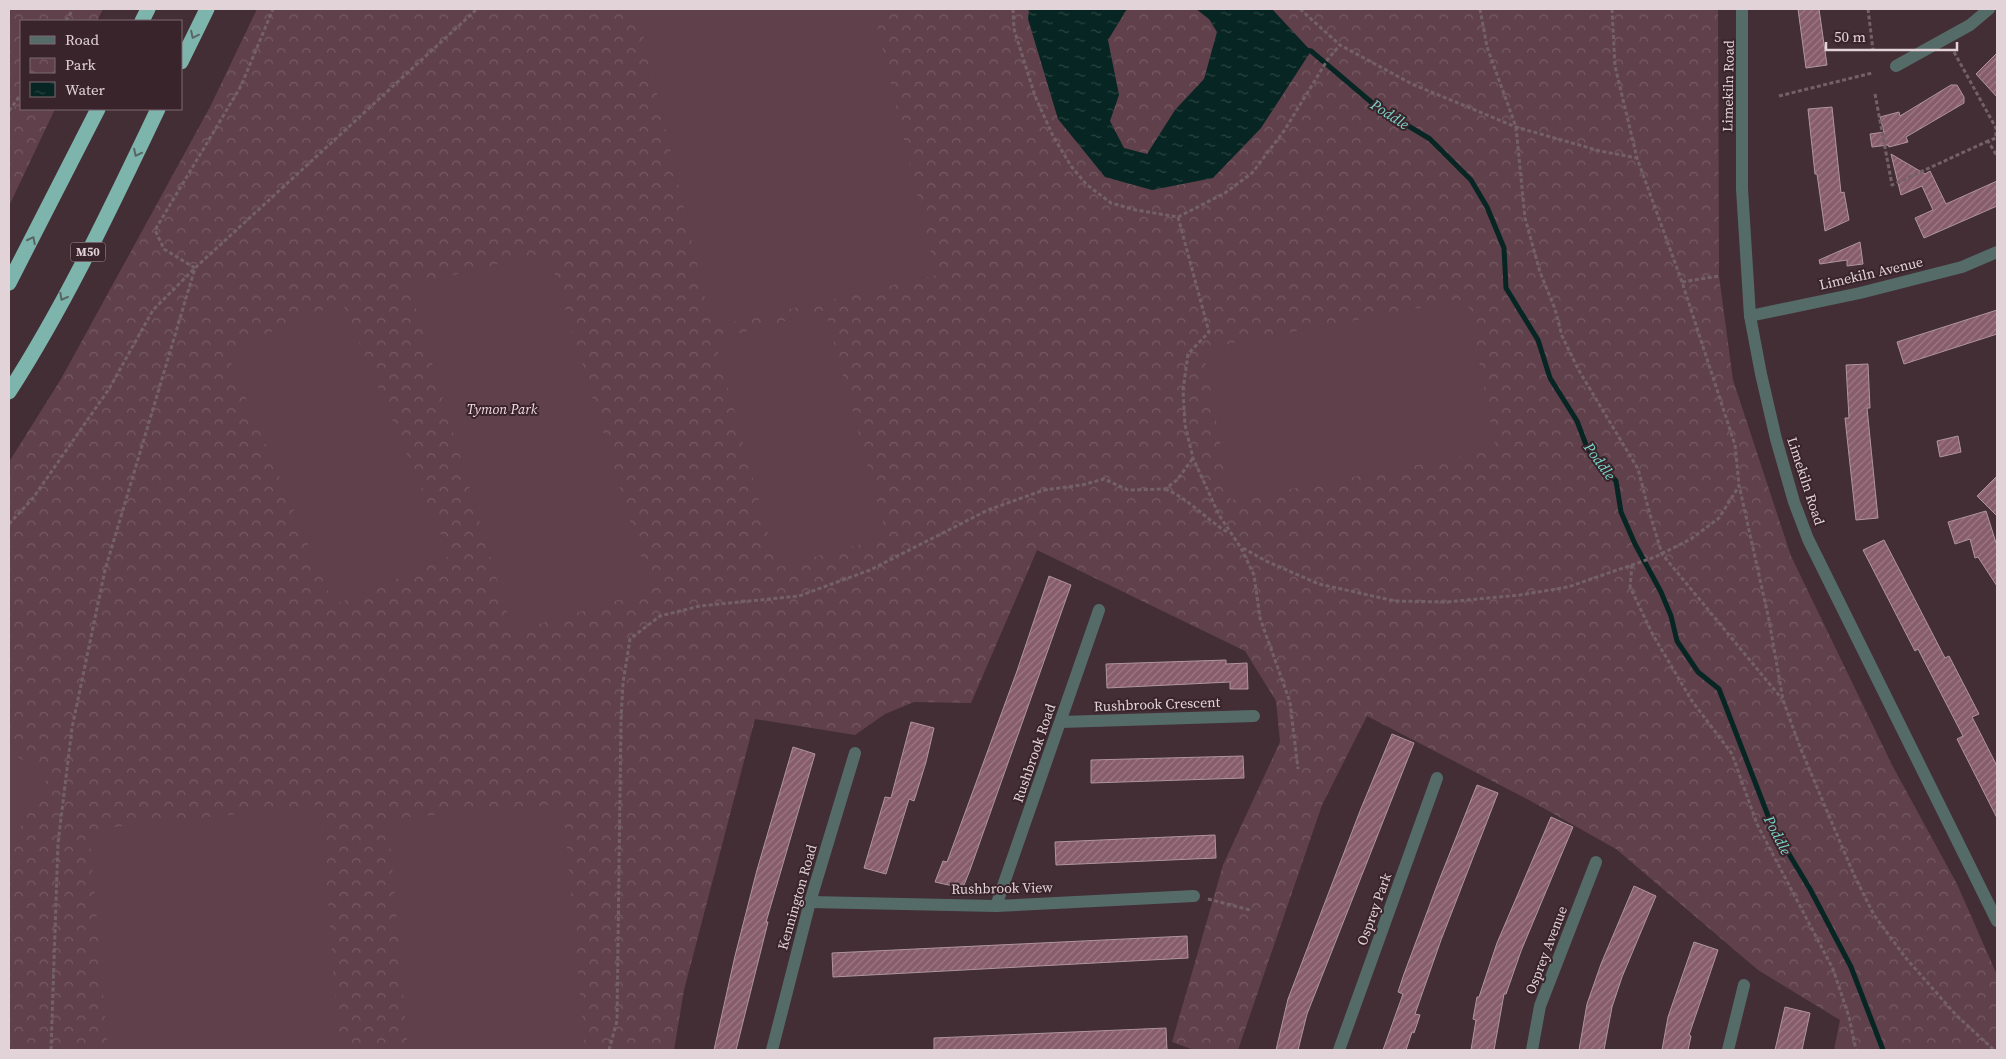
<svg xmlns="http://www.w3.org/2000/svg" width="2006" height="1059" viewBox="0 0 2006 1059" font-family="'Source Serif 4',serif">
  <defs>
    <pattern id="park-crowns" width="20" height="18" patternUnits="userSpaceOnUse" patternTransform="scale(1.25)"><rect width="20" height="18" fill="#60404b"/><path d="M2 6a3 3 0 1 1 6 0M12 15a3 3 0 1 1 6 0" fill="none" stroke="#765b64"/></pattern>
    <pattern id="water-ripples" width="26" height="14" patternUnits="userSpaceOnUse" patternTransform="scale(1.25)"><rect width="26" height="14" fill="#072522"/><path d="M2 4q2-2 4 0t4 0M15 11q2-2 4 0t4 0" fill="none" stroke="#2b4441"/></pattern>
    <pattern id="building-hatch" width="6" height="6" patternUnits="userSpaceOnUse" patternTransform="scale(1.25)"><rect width="6" height="6" fill="#875c6b"/><path d="M-1 1l2-2M0 6l6-6M5 7l2-2" fill="none" stroke="#9d7a86"/></pattern>
  </defs>
  <rect width="100%" height="100%" fill="#432e35"/>
  <g fill="url(#park-crowns)">
    <path d="M9 9H103L97 21H21V109H55L9 206Z"/>
    <path d="M257 9H1718L1719 276 1733 380 1791 556 1892 765 1957 884 1997 975V1050H1834L1840 1020 1758 970 1616 849 1529 800 1367 716 1322 805 1238 1050H1194L1172 1042 1223 865 1280 742 1276 701 1245 651 1037 550 971 703 914 702 885 714 855 735 755 719 684 990 674 1050H9V462L61 379 210 107Z"/>
  </g>
  <g fill="#60404b">
    <path d="M637 9H873L936 275 712 327Z"/>
    <path d="M548 252 651 590 513 632 409 286Z"/>
    <path d="M1467 299 1496 450 1231 500 1203 349Z"/>
    <path d="M342 302 450 556 334 605 226 351Z"/>
    <path d="M825 310 887 537 777 567 715 340Z"/>
    <path d="M9 751 48 777 9 848Z"/>
    <path d="M563 804 585 1050H408L388 819Z"/>
    <path d="M321 805 339 1050H108L89 830Z"/>
  </g>
  <path fill="url(#water-ripples)" d="M1029 9H1127L1108 40 1119 95 1110 121 1124 148 1147 154 1175 110 1204 79 1217 32 1209 19 1196 9H1272L1311 51 1261 128 1213 178 1152 190 1105 177 1058 119 1028 19Z"/>
  <g fill="none" stroke-linecap="round" stroke-linejoin="round">
    <path stroke="#072522" stroke-width="5" d="M1305 50 1311 51 1377 107 1430 139 1471 180 1487 207 1504 248 1506 288 1538 340 1550 378 1577 421 1588 450 1616 481 1621 512 1635 544 1661 592 1671 616 1677 641 1698 672 1719 689 1772 826 1810 889 1851 967 1883 1050"/>
  </g>
  <g fill="url(#building-hatch)" stroke="#b0959e">
    <path d="M1798 9H1819L1827 65 1806 68Z"/>
    <path d="M1997 53V97L1976 74Z"/>
    <path d="M1951 85H1957L1964 97V103L1906 137 1908 142 1889 147 1888 145 1872 147 1870 134 1884 132 1880 117 1899 112 1900 116Z"/>
    <path d="M1832 107 1841 193 1844 192 1849 220 1825 231 1817 174H1815L1808 109Z"/>
    <path d="M1891 154 1925 174 1930 171 1946 204 1997 181V206L1924 238 1915 218 1933 210 1922 186 1901 195Z"/>
    <path d="M1860 242 1863 264 1847 266V260L1820 264 1819 260Z"/>
    <path d="M1997 310V334L1904 364 1897 342Z"/>
    <path d="M1868 364 1870 408H1867L1878 518 1856 520 1845 418H1849L1846 365Z"/>
    <path d="M1958 436 1961 452 1940 457 1937 441Z"/>
    <path d="M1997 476V516L1977 496Z"/>
    <path d="M1986 511 1997 546V586L1978 557 1975 558 1970 539 1955 544 1948 522Z"/>
    <path d="M1884 540 1945 658 1949 656 1979 714 1972 717 1997 766V818L1957 739 1963 736 1918 649 1915 651 1863 550Z"/>
    <path d="M1049 576 1071 585 970 870 964 885 953 886 935 882 943 861 947 862 1017 671Z"/>
    <path d="M1226 660V664L1247 663 1248 689H1230V682L1107 688 1106 664Z"/>
    <path d="M911 722 934 728 926 762 914 801 909 799 886 874 864 868 885 797 891 798Z"/>
    <path d="M1392 734 1414 743 1307 1014 1298 1050H1276L1288 999 1360 811Z"/>
    <path d="M793 747 815 754 766 922H768L736 1050H714L735 956 757 870Z"/>
    <path d="M1243 756 1244 778 1091 783V760Z"/>
    <path d="M1477 785 1498 793 1441 940 1415 1014 1420 1015 1414 1033 1412 1032 1406 1050H1383L1403 994 1398 992 1404 974 1438 883Z"/>
    <path d="M1551 817 1573 827 1521 951 1506 994H1504L1494 1050H1471L1476 1020 1473 1019 1477 997H1479L1497 943Z"/>
    <path d="M1215 835 1216 858 1056 865 1055 842Z"/>
    <path d="M1634 886 1656 896 1622 977 1612 1007 1604 1050H1579L1587 1004 1601 964Z"/>
    <path d="M1187 936 1188 958 833 977 832 953Z"/>
    <path d="M1694 942 1718 950 1689 1035 1691 1036 1688 1050H1662L1668 1017Z"/>
    <path d="M1785 1007 1810 1013 1802 1050H1775Z"/>
    <path d="M1166 1028 1167 1050H934V1038Z"/>
  </g>
  <g fill="none" stroke-linecap="round" stroke-linejoin="round">
    <g stroke="#746167" stroke-width="3" stroke-dasharray="4 2.5" stroke-linecap="butt">
      <path d="M1013 9 1014 29 1035 96 1053 136 1071 166 1086 184 1111 203 1136 210 1178 217 1225 193 1252 173 1284 131 1328 59 1340 45"/>
      <path d="M1300 9 1340 45 1412 84 1516 127 1600 151 1637 158"/>
      <path d="M1480 9 1487 47 1516 127 1525 218 1540 272 1555 309 1562 336 1578 369 1638 469 1649 511 1662 554 1782 699"/>
      <path d="M1612 9 1615 66 1637 158 1682 282 1735 445 1739 485 1769 620 1783 700 1800 747 1854 875 1874 915 1905 957 1956 1015 1994 1050"/>
      <path d="M1868 9 1873 50"/>
      <path d="M66 21 73 9"/>
      <path d="M1954 52 1996 128V138L1988 141 1997 156"/>
      <path d="M1875 94 1892 185 1988 141"/>
      <path d="M1779 96 1872 73"/>
      <path d="M9 111 21 94"/>
      <path d="M1178 217 1209 332 1188 354 1183 390 1185 425 1193 458 1219 515 1241 548 1254 575 1260 618 1290 702 1298 769"/>
      <path d="M195 268 164 249 155 230 241 86 273 9"/>
      <path d="M1682 282 1719 276"/>
      <path d="M1165 489C1190 499 1206 520 1229 533"/>
      <path d="M9 524 33 498 109 389 153 310 195 268 477 9"/>
      <path d="M1243 548 1266 561 1319 584 1395 601 1447 602 1520 595 1568 587 1655 557 1691 539 1719 518 1739 486"/>
      <path d="M1632 565 1630 587 1653 635 1692 701 1732 754 1757 824 1833 969 1849 1017 1856 1050"/>
      <path d="M1208 899 1250 910"/>
      <path d="M51 1050 58 843 72 728 105 570 195 268"/>
      <path d="M609 1050 617 1021 621 719 623 683 630 639 660 616 700 606 799 596 870 570 988 510 1044 490 1082 485 1104 479 1128 490 1165 489 1177 480 1193 458"/>
    </g>
    <g stroke="#556b68" stroke-width="12">
      <path d="M1896 66 1970 25 1989 9"/>
      <path d="M1061 722 1254 716"/>
      <path d="M810 902 996 906 1194 896"/>
      <path d="M996 906 1099 610"/>
      <path d="M772 1050 810 902 855 753"/>
      <path d="M1339 1050 1437 778"/>
      <path d="M1532 1050 1540 1006 1596 862"/>
      <path d="M1728 1050 1744 985"/>
    </g>
    <g stroke="#556b68" stroke-width="12">
      <path d="M1742 9V189L1750 316 1761 374 1776 439 1794 502 1808 539 1997 921"/>
      <path d="M1750 316 1860 293 1962 267 1997 252"/>
    </g>
    <g stroke="#7db5ac" stroke-width="15">
      <path d="M142 21 148 9"/>
      <path d="M181 62 207 9"/>
      <path d="M9 283 98 109"/>
      <path d="M9 392C67 302 112 205 158 109"/>
    </g>
  </g>
  <defs><path id="oneway-chevron" d="M-2-3.5L2.5 0L-2 3.5" fill="none" stroke-width="1.6" stroke-linecap="round" stroke-linejoin="round" transform="scale(1.25)"/></defs>
  <g stroke="#586565">
    <use href="#oneway-chevron" transform="translate(194 35) rotate(116)"/>
    <use href="#oneway-chevron" transform="translate(137 153) rotate(116)"/>
    <use href="#oneway-chevron" transform="translate(32 240) rotate(-63)"/>
    <use href="#oneway-chevron" transform="translate(63 297) rotate(118)"/>
  </g>
  <g text-anchor="middle" dominant-baseline="central" stroke-width="4" stroke-linejoin="round" paint-order="stroke">
    <rect fill="#39242b" stroke="#af9ea3" stroke-width="1" x="70.5" y="242.5" width="35" height="19" rx="4"/>
    <g font-size="12" font-weight="bold" fill="#e1d3d7">
      <text x="88" y="252">M50</text>
    </g>
    <g font-size="14" fill="#e1d3d7" stroke="#39242b">
      <text transform="translate(1728 86) rotate(-89)">Limekiln Road</text>
      <text transform="translate(1871 273) rotate(-13)">Limekiln Avenue</text>
      <text transform="translate(1806 481) rotate(72)">Limekiln Road</text>
      <text transform="translate(1157 704) rotate(-2)">Rushbrook Crescent</text>
      <text transform="translate(1034 753) rotate(-71)">Rushbrook Road</text>
      <text transform="translate(1002 888) rotate(-1)">Rushbrook View</text>
      <text transform="translate(797 897) rotate(-74)">Kennington Road</text>
      <text transform="translate(1374 909) rotate(-70)">Osprey Park</text>
      <text transform="translate(1546 950) rotate(-69)">Osprey Avenue</text>
    </g>
    <g font-size="14" font-style="italic" fill="#f7d9e3" stroke="#39242b">
      <text x="502" y="409">Tymon Park</text>
    </g>
    <g font-size="15" font-style="italic" fill="#7ad5c8" stroke="#39242b">
      <text transform="translate(1390 114) rotate(33)">Poddle</text>
      <text transform="translate(1600 461) rotate(54)">Poddle</text>
      <text transform="translate(1778 835) rotate(63)">Poddle</text>
    </g>
  </g>
  <rect width="2006" height="1059" fill="none" stroke="#e1d3d7" stroke-width="20"/>
  <rect x="20" y="20" width="162" height="90" fill="#39242b" stroke="#7c6a70"/>
  <rect x="30" y="36" width="25" height="8" fill="#556b68" stroke="#7c6a70"/>
  <text x="65" y="45" font-size="15" fill="#e1d3d7">Road</text>
  <rect x="30" y="58" width="25" height="15" fill="url(#park-crowns)" stroke="#7c6a70"/>
  <text x="65" y="70" font-size="15" fill="#e1d3d7">Park</text>
  <rect x="30" y="82" width="25" height="15" fill="url(#water-ripples)" stroke="#7c6a70"/>
  <text x="65" y="95" font-size="15" fill="#e1d3d7">Water</text>
  <path d="M1826 42v8h131v-8" fill="none" stroke="#e1d3d7" stroke-width="2.5"/>
  <text x="1834" y="42" font-size="15" fill="#e1d3d7" stroke="#39242b" stroke-width="4" paint-order="stroke">50 m</text>
</svg>
